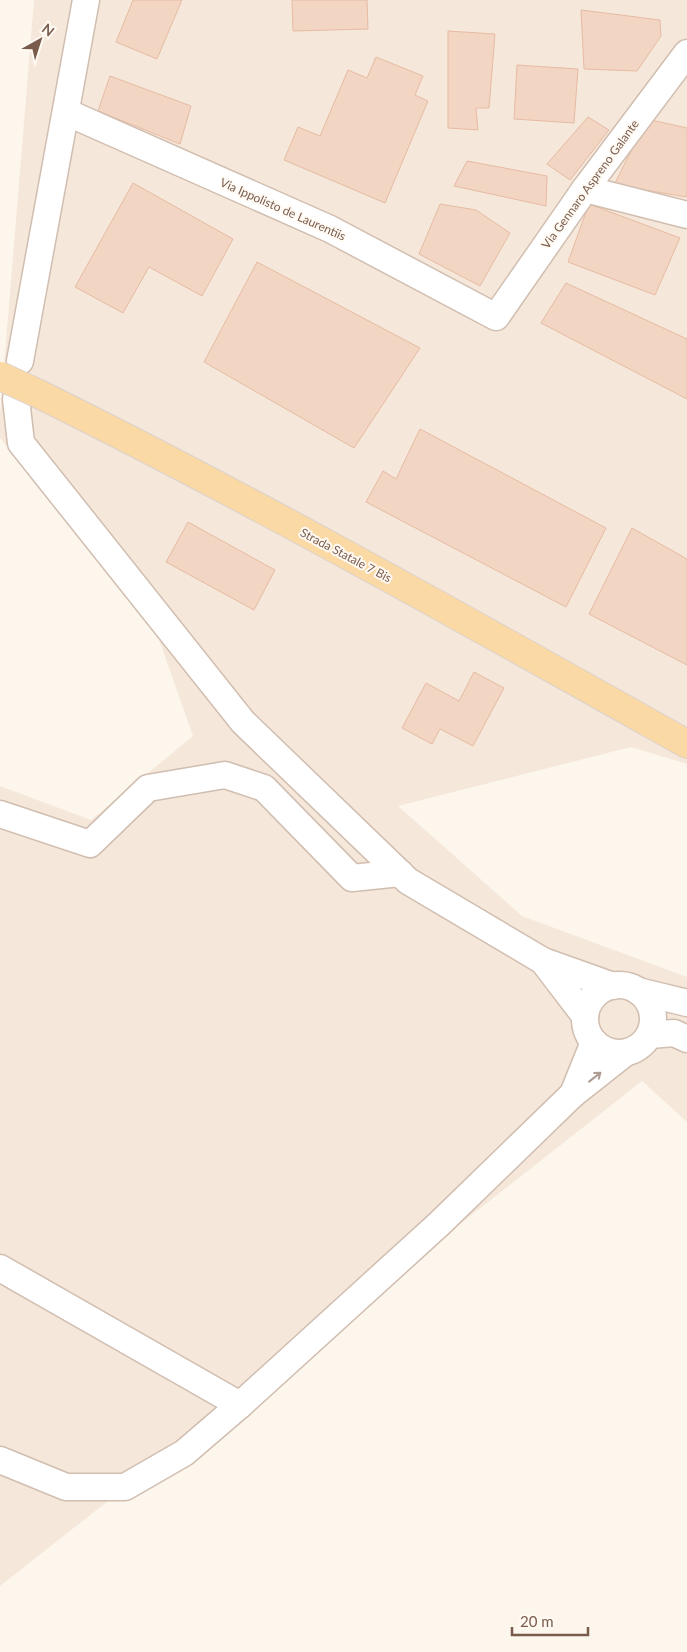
<svg xmlns="http://www.w3.org/2000/svg" width="687" height="1652" viewBox="0 0 687 1652" font-family="Lato,sans-serif">
  <rect width="100%" height="100%" fill="#fdf6ec"/>
  <path fill="#f5e8da" d="M34 0H687V764L631 747 398 806 522 916 687 977V1122L642 1081 0 1586V786L91 820 193 736 155 628 0 438V415Z"/>
  <g fill="#f3d5c3" stroke="#e6bba3">
    <path d="M133 0H182L157 59 116 42Z"/>
    <path d="M292 0H367L368 29 293 31Z"/>
    <path d="M581 10 660 20 661 36 637 71 584 69Z"/>
    <path d="M448 31 495 34 489 108H476L478 130 448 128Z"/>
    <path d="M376 57 423 76 415 95 428 101 385 203 284 160 298 127 320 136 348 70 367 78Z"/>
    <path d="M517 65 578 69 574 123 514 119Z"/>
    <path d="M110 76 191 106 180 144 98 111Z"/>
    <path d="M588 117 609 130 570 180 547 164Z"/>
    <path d="M647 119 687 128V197L614 185Z"/>
    <path d="M467 161 547 176 546 206 454 186Z"/>
    <path d="M133 183 233 239 202 296 149 267 123 313 75 287Z"/>
    <path d="M440 204 476 210 510 233 480 286 419 254Z"/>
    <path d="M589 204 680 238 655 295 568 262Z"/>
    <path d="M257 262 420 348 354 448 204 362Z"/>
    <path d="M566 283 687 339V399L541 323Z"/>
    <path d="M420 429 606 528 566 607 366 502 383 471 396 479Z"/>
    <path d="M188 522 275 570 254 610 166 562Z"/>
    <path d="M632 528 687 559V665L589 614Z"/>
    <path d="M474 672 504 688 473 746 440 729 432 744 402 728 426 683 459 701Z"/>
  </g>
  <g fill="none" stroke-linecap="round" stroke-linejoin="round">
    <g stroke="#d1beb0" stroke-width="29">
      <g id="minor">
        <path d="M66 112 330 229 496 317 585 189 687 53"/>
        <path d="M585 189 687 215"/>
        <path d="M20 361 86 0"/>
        <path d="M16 399 21 443 243 722 408 881 543 961 613 986"/>
        <path d="M0 814 90 844 148 788 225 775 264 788 352 878 400 873"/>
        <path d="M543 961 585 1016"/>
        <circle cx="619" cy="1019" r="34"/>
        <path d="M638 991 687 1003"/>
        <path d="M650 1035 674 1033 687 1039"/>
        <path d="M594 1042 573 1094 625 1053"/>
        <path d="M0 1268 240 1405"/>
        <path d="M0 1460 66 1487H125L184 1453 240 1405 439 1224 573 1094"/>
      </g>
    </g>
    <g stroke="#dad1cd" stroke-width="30">
      <path id="major" d="M39 394C259 503 473 624 687 744"/>
    </g>
    <use href="#minor" stroke="#fff" stroke-width="26"/>
    <use href="#major" stroke="#fbd9a5" stroke-width="28"/>
    <g stroke="#dad1cd" stroke-width="30" stroke-linecap="butt">
      <path id="major-bridge" d="M0 376 39 394"/>
    </g>
    <use href="#major-bridge" stroke="#fbd9a5" stroke-width="28"/>
  </g>
  <defs><path id="oneway-shaft" d="M-6 0H5M1.5-3L5.5 0L1.5 3" fill="none" stroke-width="1.6" stroke-linecap="round" stroke-linejoin="round" transform="scale(1.25)"/></defs>
  <use stroke="#af9d94" href="#oneway-shaft" transform="translate(595 1077) rotate(-38)"/>
  <g text-anchor="middle" dominant-baseline="central" stroke-width="4" stroke-linejoin="round" paint-order="stroke">
    <g font-size="12" fill="#7a5c4d" stroke="#fffaf3">
      <text transform="translate(590 184) rotate(-54)">Via Gennaro Aspreno Galante</text>
      <text transform="translate(283 209) rotate(24)">Via Ippolisto de Laurentiis</text>
      <text transform="translate(346 555) rotate(28)">Strada Statale 7 Bis</text>
    </g>
  </g>
  <g transform="translate(40 40) rotate(39)" stroke="#fffaf3" stroke-width="4" paint-order="stroke">
  <path d="M0-4L9 19L0 12L-9 19Z" fill="#7a5c4d"/>
  <text y="-8" font-size="14" font-weight="bold" text-anchor="middle" fill="#7a5c4d">N</text>
  </g>
  <path d="M512 1627v8h76v-8" fill="none" stroke="#7a5c4d" stroke-width="2.5"/>
  <text x="520" y="1627" font-size="15" fill="#7a5c4d" stroke="#fffaf3" stroke-width="4" paint-order="stroke">20 m</text>
</svg>
